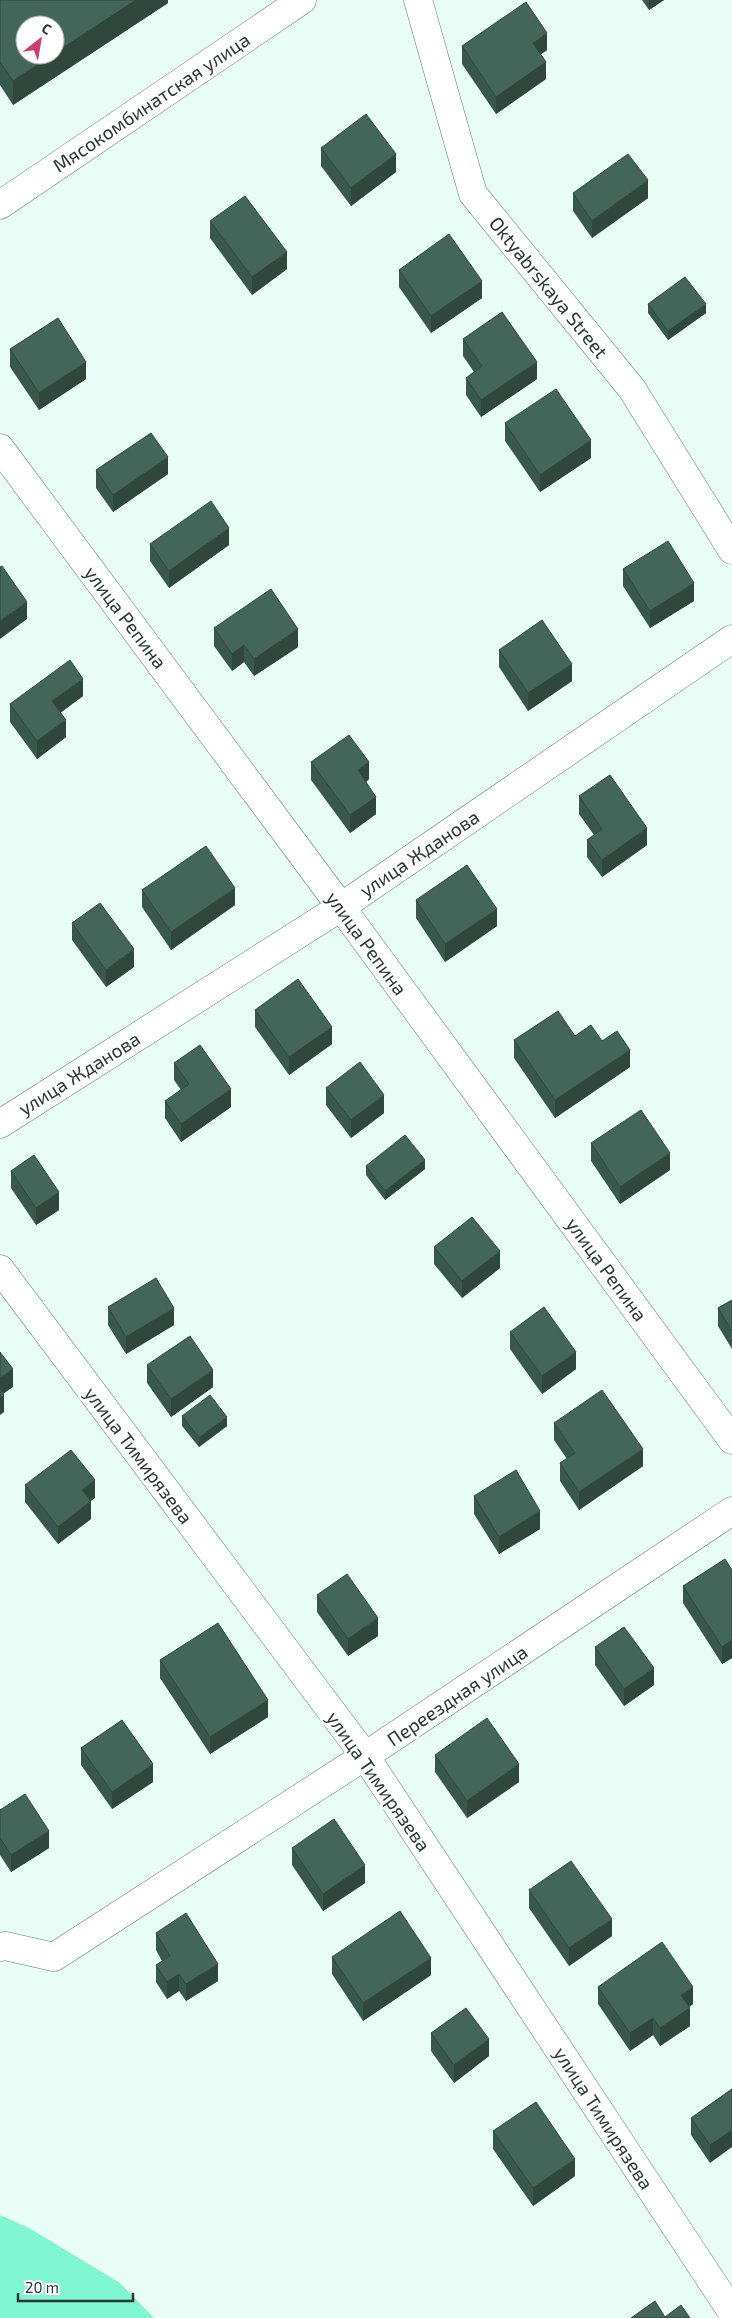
<svg xmlns="http://www.w3.org/2000/svg" width="732" height="2318" viewBox="0 0 732 2318" font-family="'Exo 2',sans-serif">
  <rect width="100%" height="100%" fill="#e7fdf5"/>
  <path fill="#7ff5d0" d="M0 2215 29 2228 120 2283 154 2318H0Z"/>
  <g fill="none" stroke-linecap="round" stroke-linejoin="round">
    <g stroke="#5d7f73" stroke-width="29">
      <g id="street">
        <path d="M418 0 473 194 632 389 732 550"/>
        <path d="M732 639 341 907 732 1440"/>
        <path d="M0 1269 365 1756 732 2312"/>
        <path d="M0 1947 5 1946 54 1957 365 1756 732 1511"/>
      </g>
    </g>
    <g stroke="#5d7f73" stroke-width="29">
      <g id="secondary">
        <path d="M0 205 302 0"/>
        <path d="M0 448 341 907 0 1124"/>
      </g>
    </g>
    <use href="#street" stroke="#fff" stroke-width="28"/>
    <use href="#secondary" stroke="#fff" stroke-width="28"/>
  </g>
  <g fill="#3a574d">
    <path d="M0 0H168V3L13 105 0 85Z"/>
    <path d="M642 0H664L649 10Z"/>
    <path d="M462 46 547 50 541 54 546 79 496 114 462 64Z"/>
    <path d="M321 148 396 172 351 206 321 166Z"/>
    <path d="M573 193 648 198 592 238 573 211Z"/>
    <path d="M210 221 287 269 252 295 210 238Z"/>
    <path d="M399 270 482 298 431 333 399 287Z"/>
    <path d="M648 304 706 313 668 340 648 313Z"/>
    <path d="M463 339 537 379 481 417 466 395V378L474 372 463 356Z"/>
    <path d="M10 349 86 379 39 410 10 367Z"/>
    <path d="M505 423 591 458 540 492 505 441Z"/>
    <path d="M96 470 168 474 113 512 96 488Z"/>
    <path d="M150 544 229 545 169 588 150 561Z"/>
    <path d="M623 569 694 601 650 628 623 586Z"/>
    <path d="M214 628 298 647 254 676 244 662 232 671 214 646Z"/>
    <path d="M499 650 572 681 528 711 499 667Z"/>
    <path d="M83 696 60 713 66 737 37 759 10 722V704Z"/>
    <path d="M311 762 369 779 366 782 376 814 350 833 311 780Z"/>
    <path d="M579 796 647 845 602 877 587 857V840L594 835 579 814Z"/>
    <path d="M142 890 235 905 171 950 142 907Z"/>
    <path d="M416 900 497 926 445 962 416 918Z"/>
    <path d="M72 923 134 967 106 987 72 940Z"/>
    <path d="M255 1010 332 1044 289 1075 255 1027Z"/>
    <path d="M575 1036 602 1041 630 1067 555 1118 514 1058V1040Z"/>
    <path d="M174 1063 231 1107 181 1142 165 1118V1101L181 1090 174 1080Z"/>
    <path d="M326 1088 384 1113 351 1138 326 1105Z"/>
    <path d="M591 1143 670 1170 620 1204 591 1161Z"/>
    <path d="M366 1166 425 1169 385 1200 366 1175Z"/>
    <path d="M11 1171 59 1210 36 1225 11 1188Z"/>
    <path d="M434 1247 500 1268 462 1298 434 1264Z"/>
    <path d="M732 1300V1349L718 1326V1308Z"/>
    <path d="M108 1307 174 1325 126 1354 108 1325Z"/>
    <path d="M510 1332 576 1369 542 1394 510 1349Z"/>
    <path d="M147 1365 213 1387 171 1417 147 1383Z"/>
    <path d="M182 1416 227 1426 199 1447 182 1426Z"/>
    <path d="M554 1423 643 1466 579 1510 560 1481V1463L567 1459 554 1440Z"/>
    <path d="M25 1485 95 1498 91 1500V1519L58 1544 25 1502Z"/>
    <path d="M474 1496 540 1529 499 1554 474 1514Z"/>
    <path d="M732 1570V1658L722 1664 683 1603V1586Z"/>
    <path d="M317 1595 378 1636 348 1656 317 1612Z"/>
    <path d="M595 1647 654 1685 624 1706 595 1665Z"/>
    <path d="M160 1660 268 1717 210 1754 160 1678Z"/>
    <path d="M81 1748 153 1782 112 1809 81 1765Z"/>
    <path d="M435 1755 519 1782 467 1818 435 1772Z"/>
    <path d="M0 1810 49 1848 11 1872 0 1855Z"/>
    <path d="M292 1848 365 1883 323 1911 292 1865Z"/>
    <path d="M529 1890 612 1936 569 1966 529 1908Z"/>
    <path d="M156 1933 218 1981 186 2001 179 1991 167 1999 156 1982V1965L162 1961 156 1950Z"/>
    <path d="M332 1957 431 1975 363 2021 332 1974Z"/>
    <path d="M598 1987 693 2004 689 2007 690 2026 660 2046 653 2035 630 2051 598 2004Z"/>
    <path d="M431 2033 489 2056 454 2083 431 2051Z"/>
    <path d="M732 2089 710 2163 691 2135V2118Z"/>
    <path d="M493 2131 575 2176 533 2206 493 2149Z"/>
  </g>
  <g fill="#30473e">
    <path d="M136 0H168V3L13 105V81L52 55H55V53Z"/>
    <path d="M649 0H664L649 10Z"/>
    <path d="M547 33V50L533 60V43Z"/>
    <path d="M546 62V79L496 114V97Z"/>
    <path d="M396 154V172L351 206V188Z"/>
    <path d="M648 180V198L592 238V221Z"/>
    <path d="M287 252V269L252 295V277Z"/>
    <path d="M482 281V298L431 333V316Z"/>
    <path d="M706 304V313L668 340V331Z"/>
    <path d="M86 362V379L39 410V393Z"/>
    <path d="M537 362V379L481 417V400Z"/>
    <path d="M591 440V458L540 492V475Z"/>
    <path d="M168 457V474L113 512V495Z"/>
    <path d="M229 528V545L169 588V571Z"/>
    <path d="M694 583V601L650 628V611Z"/>
    <path d="M27 602V619L0 639V621Z"/>
    <path d="M298 629V647L254 676V659Z"/>
    <path d="M244 645V662L232 671V654Z"/>
    <path d="M572 664V681L528 711V693Z"/>
    <path d="M83 679V696L52 719V701Z"/>
    <path d="M66 720V737L37 759V741Z"/>
    <path d="M369 762V779L358 788V770Z"/>
    <path d="M376 797V814L350 833V815Z"/>
    <path d="M647 828V845L602 877V860Z"/>
    <path d="M235 888V905L171 950V932Z"/>
    <path d="M497 909V926L445 962V944Z"/>
    <path d="M134 949V967L106 987V970Z"/>
    <path d="M332 1027V1044L289 1075V1057Z"/>
    <path d="M630 1050V1067L555 1118V1100Z"/>
    <path d="M231 1089V1107L181 1142V1124Z"/>
    <path d="M384 1095V1113L351 1138V1120Z"/>
    <path d="M670 1153V1170L620 1204V1187Z"/>
    <path d="M425 1160V1169L385 1200V1191Z"/>
    <path d="M59 1192V1210L36 1225V1208Z"/>
    <path d="M500 1251V1268L462 1298V1281Z"/>
    <path d="M174 1308V1325L126 1354V1337Z"/>
    <path d="M576 1352V1369L542 1394V1376Z"/>
    <path d="M13 1369V1387L0 1396V1378Z"/>
    <path d="M213 1370V1387L171 1417V1399Z"/>
    <path d="M4 1395V1412L0 1415V1398Z"/>
    <path d="M227 1417V1426L199 1447V1438Z"/>
    <path d="M643 1449V1466L579 1510V1492Z"/>
    <path d="M95 1480V1498L82 1507V1490Z"/>
    <path d="M91 1501V1519L58 1544V1527Z"/>
    <path d="M540 1511V1529L499 1554V1537Z"/>
    <path d="M378 1618V1636L348 1656V1639Z"/>
    <path d="M732 1640V1658L722 1664V1647Z"/>
    <path d="M654 1668V1685L624 1706V1689Z"/>
    <path d="M268 1700V1717L210 1754V1737Z"/>
    <path d="M153 1764V1782L112 1809V1792Z"/>
    <path d="M519 1764V1782L467 1818V1801Z"/>
    <path d="M49 1831V1848L11 1872V1855Z"/>
    <path d="M365 1865V1883L323 1911V1894Z"/>
    <path d="M612 1919V1936L569 1966V1948Z"/>
    <path d="M431 1958V1975L363 2021V2003Z"/>
    <path d="M218 1964V1981L186 2001V1984Z"/>
    <path d="M179 1974V1991L167 1999V1982Z"/>
    <path d="M693 1987V2004L681 2012V1995Z"/>
    <path d="M690 2008V2026L660 2046V2028Z"/>
    <path d="M653 2018V2035L630 2051V2033Z"/>
    <path d="M489 2039V2056L454 2083V2065Z"/>
    <path d="M732 2130V2147L710 2163V2145Z"/>
    <path d="M575 2159V2176L533 2206V2188Z"/>
  </g>
  <g fill="#446559" stroke="#30473e">
    <path d="M0 0H136L55 53V25H25V55H52L13 81 0 62Z"/>
    <path d="M526 2 547 33 533 43 546 62 496 97 462 46Z"/>
    <path d="M366 114 396 154 351 188 321 148Z"/>
    <path d="M628 154 648 180 592 221 573 193Z"/>
    <path d="M245 196 287 252 252 277 210 221Z"/>
    <path d="M449 234 482 281 431 316 399 270Z"/>
    <path d="M685 277 706 304 668 331 648 304Z"/>
    <path d="M502 312 537 362 481 400 466 378 482 366 463 339Z"/>
    <path d="M58 318 86 362 39 393 10 349Z"/>
    <path d="M556 389 591 440 540 475 505 423Z"/>
    <path d="M151 433 168 457 113 495 96 470Z"/>
    <path d="M211 501 229 528 169 571 150 544Z"/>
    <path d="M668 541 694 583 650 611 623 569Z"/>
    <path d="M2 566 27 602 0 621V567Z"/>
    <path d="M271 589 298 629 254 659 244 645 232 654 214 628Z"/>
    <path d="M542 620 572 664 528 693 499 650Z"/>
    <path d="M70 660 83 679 52 701 66 720 37 741 10 704Z"/>
    <path d="M349 735 369 762 358 770 376 797 350 815 311 762Z"/>
    <path d="M610 775 647 828 602 860 587 840 602 829 579 796Z"/>
    <path d="M206 846 235 888 171 932 142 890Z"/>
    <path d="M467 865 497 909 445 944 416 900Z"/>
    <path d="M100 903 134 949 106 970 72 923Z"/>
    <path d="M298 979 332 1027 289 1057 255 1010Z"/>
    <path d="M558 1011 575 1036 591 1025 602 1041 617 1031 630 1050 555 1100 514 1040Z"/>
    <path d="M200 1045 231 1089 181 1124 165 1101 189 1084 174 1063Z"/>
    <path d="M360 1062 384 1095 351 1120 326 1088Z"/>
    <path d="M641 1110 670 1153 620 1187 591 1143Z"/>
    <path d="M405 1135 425 1160 385 1191 366 1166Z"/>
    <path d="M34 1155 59 1192 36 1208 11 1171Z"/>
    <path d="M472 1217 500 1251 462 1281 434 1247Z"/>
    <path d="M156 1278 174 1308 126 1337 108 1307Z"/>
    <path d="M732 1300V1331L718 1308Z"/>
    <path d="M544 1307 576 1352 542 1376 510 1332Z"/>
    <path d="M190 1336 213 1370 171 1399 147 1365Z"/>
    <path d="M0 1352 13 1369 0 1378Z"/>
    <path d="M0 1388 4 1395 0 1398Z"/>
    <path d="M602 1390 643 1449 579 1492 560 1463 575 1453 554 1423Z"/>
    <path d="M210 1395 227 1417 199 1438 182 1416Z"/>
    <path d="M71 1450 95 1480 82 1490 91 1501 58 1527 25 1485Z"/>
    <path d="M516 1470 540 1511 499 1537 474 1496Z"/>
    <path d="M725 1559 732 1570V1640L722 1647 683 1586Z"/>
    <path d="M347 1574 378 1618 348 1639 317 1595Z"/>
    <path d="M218 1623 268 1700 210 1737 160 1660Z"/>
    <path d="M624 1627 654 1668 624 1689 595 1647Z"/>
    <path d="M487 1718 519 1764 467 1801 435 1755Z"/>
    <path d="M122 1720 153 1764 112 1792 81 1748Z"/>
    <path d="M25 1794 49 1831 11 1855 0 1838V1810Z"/>
    <path d="M334 1819 365 1865 323 1894 292 1848Z"/>
    <path d="M571 1861 612 1919 569 1948 529 1890Z"/>
    <path d="M400 1911 431 1958 363 2003 332 1957Z"/>
    <path d="M186 1913 218 1964 186 1984 179 1974 167 1982 156 1965 170 1956 156 1933Z"/>
    <path d="M662 1942 693 1987 681 1995 690 2008 660 2028 653 2018 630 2033 598 1987Z"/>
    <path d="M466 2008 489 2039 454 2065 431 2033Z"/>
    <path d="M732 2089V2130L710 2145 691 2118Z"/>
    <path d="M536 2102 575 2159 533 2188 493 2131Z"/>
    <path d="M655 2301 665 2317 681 2305 690 2318H631Z"/>
  </g>
  <g text-anchor="middle" dominant-baseline="central" stroke-width="5" stroke-linejoin="round" paint-order="stroke">
    <g font-size="19" fill="#283731" stroke="#fff">
      <text transform="translate(151 102) rotate(-34)">Мясокомбинатская улица</text>
      <text transform="translate(549 287) rotate(51)">Oktyabrskaya Street</text>
      <text transform="translate(126 617) rotate(53)">улица Репина</text>
      <text transform="translate(419 853) rotate(-34)">улица Жданова</text>
      <text transform="translate(367 943) rotate(54)">улица Репина</text>
      <text transform="translate(79 1073) rotate(-32)">улица Жданова</text>
      <text transform="translate(607 1269) rotate(54)">улица Репина</text>
      <text transform="translate(139 1455) rotate(53)">улица Тимирязева</text>
      <text transform="translate(457 1695) rotate(-34)">Переездная улица</text>
      <text transform="translate(379 1781) rotate(55)">улица Тимирязева</text>
      <text transform="translate(604 2118) rotate(57)">улица Тимирязева</text>
    </g>
  </g>
  <g transform="translate(40 40) rotate(31)"><circle r="24" fill="#ffffff" stroke="#a9afad"/>
  <path d="M0-4L9 19L0 12L-9 19Z" fill="#cb3e6f"/>
  <text y="-8" font-size="14" font-weight="bold" text-anchor="middle" fill="#283731">С</text>
  </g>
  <path d="M18 2293v8h115v-8" fill="none" stroke="#283731" stroke-width="2.5"/>
  <text x="25" y="2293" font-size="15" fill="#283731" stroke="#ffffff" stroke-width="4" paint-order="stroke">20 m</text>
</svg>
